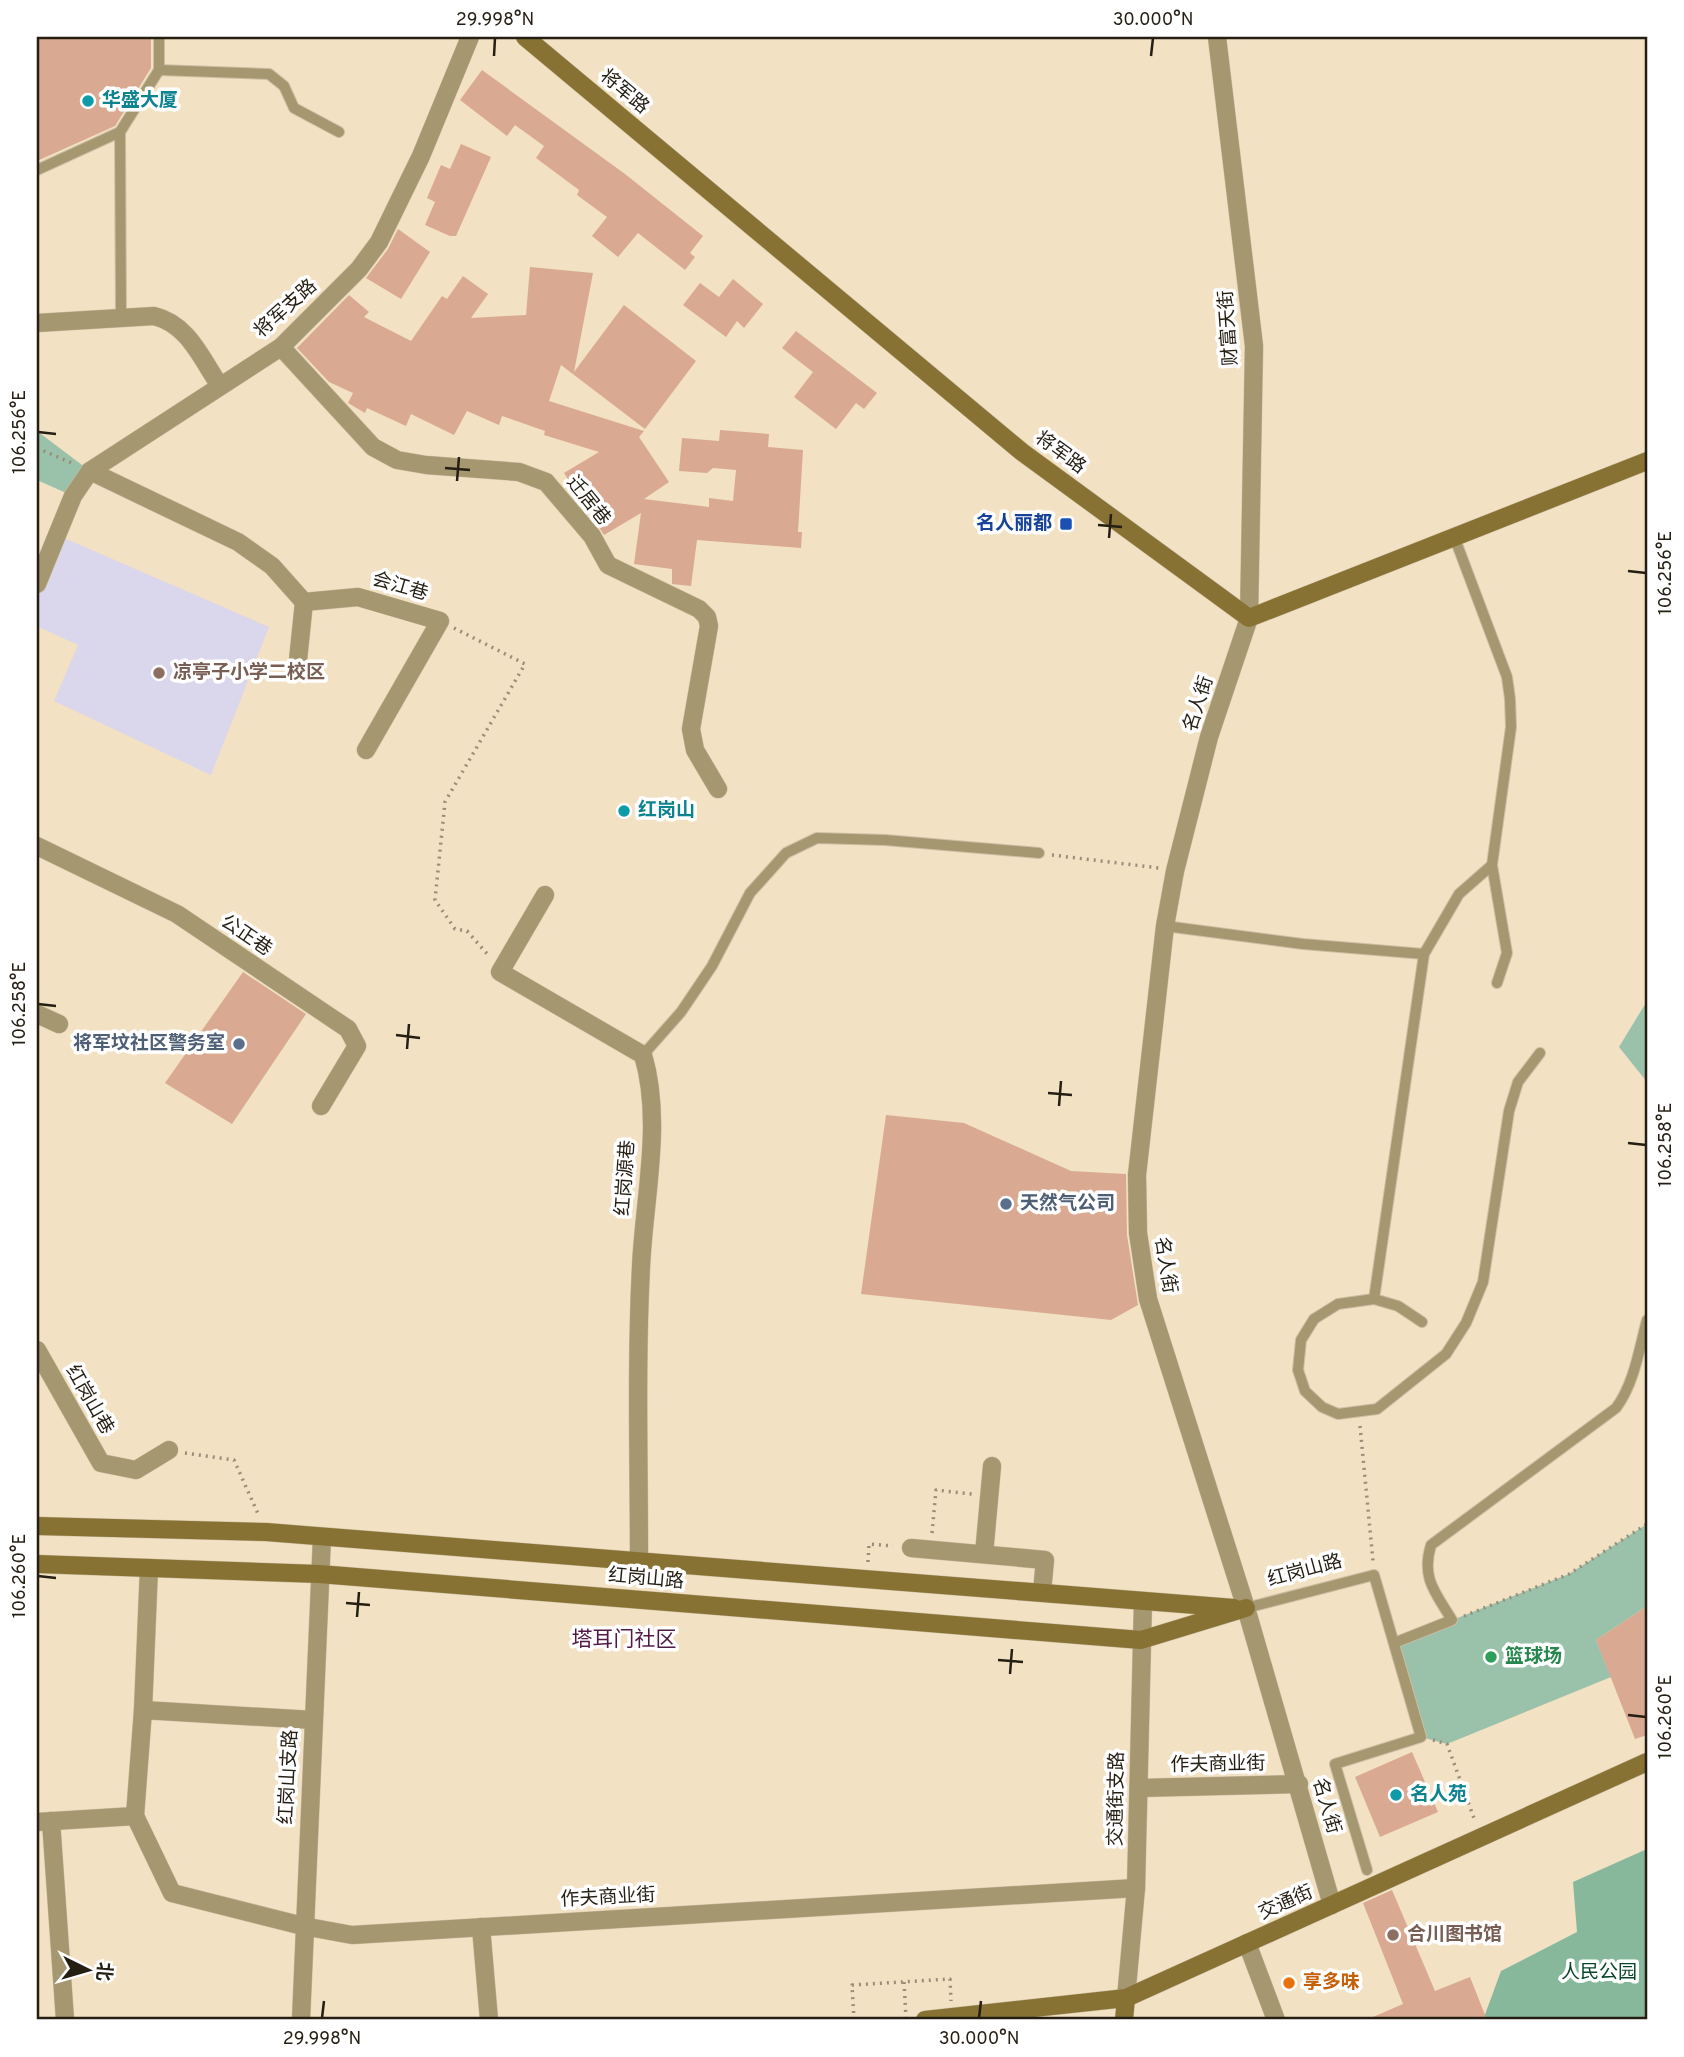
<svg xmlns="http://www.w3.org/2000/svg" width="1684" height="2057" viewBox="0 0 1684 2057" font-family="Overpass,'Noto Sans SC',sans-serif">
  <rect width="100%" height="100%" fill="#f2e1c3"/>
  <path fill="#dad6ec" d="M57 535 269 627 211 775 54 701 78 645 37 626V584Z"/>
  <g fill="#9ac1a9">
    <path d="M37 431 90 471 73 496 37 480Z"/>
    <path d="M1647 1001V1082L1619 1047Z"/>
    <path d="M1647 1524V1606L1596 1640 1611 1677 1447 1744 1421 1737 1394 1643 1569 1574Z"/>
  </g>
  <path fill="#88b89c" d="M1647 1849V2020H1483L1501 1971 1577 1932 1573 1882Z"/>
  <g fill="#d9aa91">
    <path d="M37 37H151V68L115 126 37 161Z"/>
    <path d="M482 70 625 174 703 236 690 253 695 257 685 270 638 233 618 257 592 236 607 217 577 195 579 190 536 158 544 146 515 125 507 136 460 100Z"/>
    <path d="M461 144 491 157 456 236H450L425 225 435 202 427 198 441 165 450 169Z"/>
    <path d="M398 229 430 252 401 299 366 278 388 249Z"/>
    <path d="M530 267 593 273 574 372 624 305 696 361 645 429 561 365 549 401 644 431 639 437 669 482 644 499 709 507V498L733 501 736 470 713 468 707 473 679 471 682 438 719 441 720 430 769 434 768 447 803 450 798 532H802L801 548 697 540 691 586 672 584V569L634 564 641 513 604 535 564 473 599 452 544 435 545 431 502 416 499 425 467 411 454 435 411 414 406 426 367 408 365 413 348 403 353 393 329 382 297 348 349 295 369 312 364 317 411 341 442 296 447 299 463 276 488 294 471 318 526 315Z"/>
    <path d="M733 279 763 304 744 328 737 321 726 337 683 305 700 283 719 297Z"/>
    <path d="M796 331 877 393 864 409 856 403 836 429 794 397 813 372 782 348Z"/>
    <path d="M243 972 306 1014 232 1124 165 1083Z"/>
    <path d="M886 1115 964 1123 1071 1171 1126 1174 1127 1235 1138 1305 1111 1320 861 1294Z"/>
    <path d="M1647 1606V1735L1635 1739 1596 1640Z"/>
    <path d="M1412 1752 1438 1812 1380 1837 1355 1777Z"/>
    <path d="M1392 1890 1435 1991 1470 1977 1487 2020H1366L1403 2004 1363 1903Z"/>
  </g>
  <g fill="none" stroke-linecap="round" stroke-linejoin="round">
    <g stroke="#cdbea3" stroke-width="12">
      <g id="lane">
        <path d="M159 70 269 74 284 86 294 108 339 132"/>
        <path d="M120 132 121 318"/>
        <path d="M37 170 120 132 159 70V37"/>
        <path d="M1492 865 1507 953 1497 983"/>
        <path d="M1165 926 1303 944 1424 954"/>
        <path d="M643 1055 681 1012 712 966 750 893 786 853 817 838 885 840 1039 853"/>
        <path d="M1374 1299 1424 954 1459 894 1492 865 1511 727 1510 699 1507 677 1455 539"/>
        <path d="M1422 1322 1398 1306 1374 1299 1338 1304 1314 1319 1301 1340 1298 1370 1305 1391 1322 1407 1338 1414 1377 1409 1446 1354 1466 1323 1483 1282 1509 1111 1518 1082 1540 1053"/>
        <path d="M1246 1608 1374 1575 1421 1737 1335 1764 1367 1870"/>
        <path d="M1394 1643 1452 1620C1435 1592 1421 1578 1431 1545L1616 1408C1634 1384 1639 1350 1647 1320"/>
      </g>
    </g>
    <g stroke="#cdbea3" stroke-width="19">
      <g id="street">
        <path d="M1217 37 1254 346 1249 618 1209 737 1175 871 1165 926 1137 1175 1138 1233 1148 1299 1246 1608 1332 1905"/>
        <path d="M37 323 154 316C188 324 201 358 220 386"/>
        <path d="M281 347 373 447 397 460 426 465 519 472 546 482 592 536 608 565 699 609 707 617 709 626 691 729 695 750 718 789"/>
        <path d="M90 471 238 542 272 566 304 602 358 597 440 621 366 750"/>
        <path d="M37 584 73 496 90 471 281 347 359 269 379 242 421 156 470 37"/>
        <path d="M298 660 304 602"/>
        <path d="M37 846 177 914 348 1029 357 1046 321 1106"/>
        <path d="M545 895 500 972 643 1055C663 1122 644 1198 641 1267 636 1364 639 1461 639 1559"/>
        <path d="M37 1014 59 1024"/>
        <path d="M37 1350 101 1463 136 1470 169 1450"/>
        <path d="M911 1548 1045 1560 1042 1592"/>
        <path d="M984 1554 992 1466"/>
        <path d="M143 1710 149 1568"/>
        <path d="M1139 1788 1299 1784"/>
        <path d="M135 1816 172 1893 303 1926 352 1935 1136 1888"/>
        <path d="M51 1821 65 2020"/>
        <path d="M37 1822 135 1816 143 1710 313 1720"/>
        <path d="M481 1927 489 2020"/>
        <path d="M1247 1943 1276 2020"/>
        <path d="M1126 1998 1136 1888 1143 1601"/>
        <path d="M301 2020 322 1537"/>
      </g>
    </g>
    <g stroke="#cdbea3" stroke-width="19">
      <g id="secondary">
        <path d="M525 37 1022 452 1249 618 1647 461"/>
        <path d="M37 1526 266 1532 1234 1608"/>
        <path d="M37 1564 319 1574 1141 1640 1246 1608"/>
        <path d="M925 2020 1126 1998 1647 1762"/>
        <path d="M1124 2020 1126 1998"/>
      </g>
    </g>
    <g stroke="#9a8d78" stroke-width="3.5" stroke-dasharray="2 5" stroke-linecap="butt">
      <path d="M37 448 72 463"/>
      <path d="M454 628 525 664 445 802 435 900 455 929 467 931 489 956"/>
      <path d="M1052 855 1159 868"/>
      <path d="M1360 1426 1373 1561"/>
      <path d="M185 1453 234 1460 259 1516"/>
      <path d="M932 1533 936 1490 972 1494"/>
      <path d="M868 1562 869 1544 893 1546"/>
      <path d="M1464 1616 1569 1574 1647 1524"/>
      <path d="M1433 1740 1447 1744 1475 1821"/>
      <path d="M904 1982 906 2018"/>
      <path d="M854 2020 852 1985 950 1979 951 2001"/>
    </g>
    <use href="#lane" stroke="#a59770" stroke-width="10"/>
    <use href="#street" stroke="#a59770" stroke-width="18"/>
    <use href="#secondary" stroke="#877234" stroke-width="18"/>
  </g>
  <path fill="none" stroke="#241e13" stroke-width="2.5" d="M494 56 495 38M1151 56 1153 38M38 432 56 434M445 468 470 470M457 481 459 457M1098 525 1122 527M1109 538 1111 514M1628 571 1646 573M38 1004 56 1006M396 1035 420 1038M407 1049 409 1024M1048 1093 1072 1095M1059 1106 1061 1081M1628 1143 1646 1145M38 1576 56 1578M346 1603 370 1605M357 1617 359 1592M998 1660 1023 1662M1010 1674 1012 1649M1628 1715 1646 1717M322 2018 324 2001M979 2018 981 2001"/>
  <g fill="#0f9aa8" stroke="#fff" stroke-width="2.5">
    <circle cx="88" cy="101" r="7"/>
    <circle cx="624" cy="811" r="7"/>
    <circle cx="1396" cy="1795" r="7"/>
  </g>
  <rect fill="#1a4fb4" stroke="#fff" stroke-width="2.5" x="1059" y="517" width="14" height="14" rx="3.5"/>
  <g fill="#8d6e63" stroke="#fff" stroke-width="2.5">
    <circle cx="159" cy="673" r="7"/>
    <circle cx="1393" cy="1935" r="7"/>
  </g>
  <g fill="#5c6f8a" stroke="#fff" stroke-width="2.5">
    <circle cx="239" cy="1044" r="7"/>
    <circle cx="1006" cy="1204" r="7"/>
  </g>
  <circle fill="#2e9e5b" stroke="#fff" stroke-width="2.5" cx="1491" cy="1657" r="7"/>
  <circle fill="#e8710a" stroke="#fff" stroke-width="2.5" cx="1289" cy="1983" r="7"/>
  <g text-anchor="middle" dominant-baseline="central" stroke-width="7" stroke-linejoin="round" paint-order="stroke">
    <g font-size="19" fill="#241e13" stroke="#fff">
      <text transform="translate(624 92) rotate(40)">将军路</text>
      <text transform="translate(286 309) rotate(-42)">将军支路</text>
      <text transform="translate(1229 328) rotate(-94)">财富天街</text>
      <text transform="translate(1060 453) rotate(36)">将军路</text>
      <text transform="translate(588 501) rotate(51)">迁居巷</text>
      <text transform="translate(400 587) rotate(16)">会江巷</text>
      <text transform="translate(1199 704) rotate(-72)">名人街</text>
      <text transform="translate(246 936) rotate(34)">公正巷</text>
      <text transform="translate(626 1178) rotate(-86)">红岗源巷</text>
      <text transform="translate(1165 1265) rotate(81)">名人街</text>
      <text transform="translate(89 1400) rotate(60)">红岗山巷</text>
      <text transform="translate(1305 1571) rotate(-15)">红岗山路</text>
      <text transform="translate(646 1579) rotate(5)">红岗山路</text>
      <text transform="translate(1218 1765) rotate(-1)">作夫商业街</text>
      <text transform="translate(289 1777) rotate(-87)">红岗山支路</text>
      <text transform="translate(1117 1799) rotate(-89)">交通街支路</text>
      <text transform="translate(1326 1806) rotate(74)">名人街</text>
      <text transform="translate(608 1898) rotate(-3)">作夫商业街</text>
      <text transform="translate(1286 1903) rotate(-24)">交通街</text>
    </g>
    <g font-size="19" font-weight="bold" fill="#0d838f" stroke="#fff" text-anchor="start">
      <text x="102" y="101">华盛大厦</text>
      <text x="638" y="811">红岗山</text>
      <text x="1410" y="1795">名人苑</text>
    </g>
    <g font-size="19" font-weight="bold" fill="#164399" stroke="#fff" text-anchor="end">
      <text x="1052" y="524">名人丽都</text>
    </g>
    <g font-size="19" font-weight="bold" fill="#785e54" stroke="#fff" text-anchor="start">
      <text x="173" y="673">凉亭子小学二校区</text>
      <text x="1407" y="1935">合川图书馆</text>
    </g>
    <g font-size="19" font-weight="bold" fill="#4e5e75" stroke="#fff" text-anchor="end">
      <text x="225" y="1044">将军坟社区警务室</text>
      <text x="1020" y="1204" text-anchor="start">天然气公司</text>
    </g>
    <g font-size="19" font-weight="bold" fill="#27864d" stroke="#fff" text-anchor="start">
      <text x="1505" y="1657">篮球场</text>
    </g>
    <g font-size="19" fill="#09462b" stroke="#fff">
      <text x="1599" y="1973">人民公园</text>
    </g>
    <g font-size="19" font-weight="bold" fill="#c56008" stroke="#fff" text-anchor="start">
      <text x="1303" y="1983">享多味</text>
    </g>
    <g font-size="21" fill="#511944" stroke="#fff">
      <text x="624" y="1640">塔耳门社区</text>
    </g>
  </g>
  <rect width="1684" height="2057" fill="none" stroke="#ffffff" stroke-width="77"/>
  <g transform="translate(88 1970) rotate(95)" stroke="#ffffff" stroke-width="5" paint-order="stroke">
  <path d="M0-5L12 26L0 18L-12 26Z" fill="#241e13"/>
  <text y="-10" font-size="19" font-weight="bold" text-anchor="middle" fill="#241e13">北</text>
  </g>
  <rect x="38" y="38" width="1608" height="1980" fill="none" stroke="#241e13" stroke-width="2.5"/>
  <g font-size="18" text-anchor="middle" fill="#241e13">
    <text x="495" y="25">29.998°N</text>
    <text x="1153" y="25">30.000°N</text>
    <text transform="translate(19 432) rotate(-90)" y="6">106.256°E</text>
    <text transform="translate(1665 573) rotate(-90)" y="6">106.256°E</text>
    <text transform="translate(19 1004) rotate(-90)" y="6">106.258°E</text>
    <text transform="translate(1665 1145) rotate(-90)" y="6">106.258°E</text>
    <text transform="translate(19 1576) rotate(-90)" y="6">106.260°E</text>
    <text transform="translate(1665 1717) rotate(-90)" y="6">106.260°E</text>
    <text x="322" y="2044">29.998°N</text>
    <text x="979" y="2044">30.000°N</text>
  </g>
</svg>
